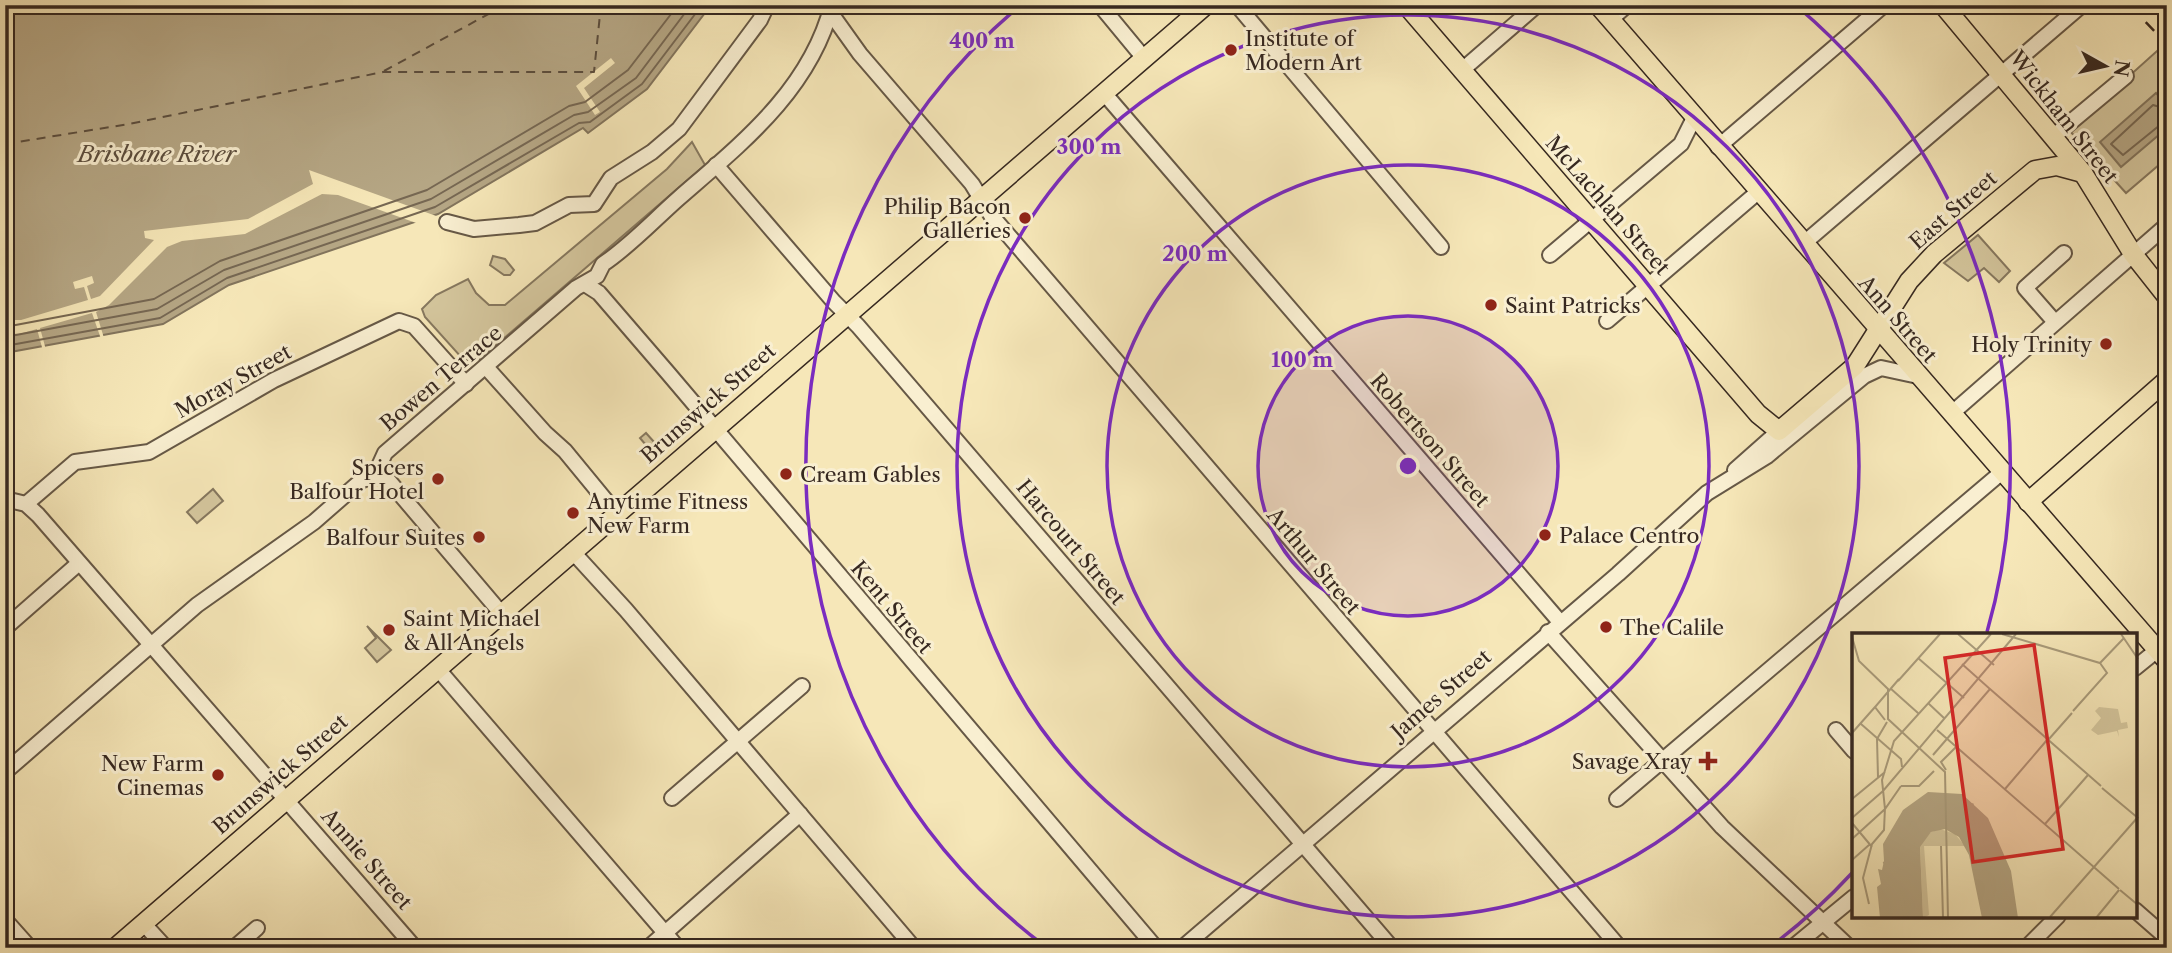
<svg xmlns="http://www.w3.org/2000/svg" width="2172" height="953" viewBox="0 0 2172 953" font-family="'Libre Caslon Text',serif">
  <rect width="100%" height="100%" fill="#f6e7b8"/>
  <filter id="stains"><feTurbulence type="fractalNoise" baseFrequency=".00286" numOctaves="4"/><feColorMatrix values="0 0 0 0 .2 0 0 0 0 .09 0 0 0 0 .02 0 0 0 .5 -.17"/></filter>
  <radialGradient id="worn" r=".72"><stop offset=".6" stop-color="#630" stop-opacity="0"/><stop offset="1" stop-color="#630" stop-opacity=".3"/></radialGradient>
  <g fill="#d5c79e" stroke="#86785f" stroke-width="2">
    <path d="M2157 51 2167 59V158L2126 193 2069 130Z"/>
    <path d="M692 142 705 165 480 359 471 362 461 357 425 317 422 309 436 295 468 279 476 293 489 305H505L667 169Z"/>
    <path d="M1978 235 2010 271 1999 282 1984 268 1968 281 1944 263Z"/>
    <path d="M493 256 505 259 514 270 510 275H504L490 265Z"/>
    <path d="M646 433 663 452 652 461 647 455 651 451 640 438Z"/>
    <path d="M213 489 223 501 197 523 187 512Z"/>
    <path d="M367 626 391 650 377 662 365 648 376 638Z"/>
  </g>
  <g fill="#b5a684" stroke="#82745c" stroke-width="2">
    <path d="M5 5H711L647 89 588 133 583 128 438 214 229 285 163 324 5 353Z"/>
    <path d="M2156 93 2167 105V128L2121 167 2100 142Z"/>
  </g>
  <g fill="#f6e7b8">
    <path d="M611 58 615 63 584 88 600 112 595 115 576 86Z"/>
    <path d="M309 170 439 217 419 224 338 195 322 194 245 234 182 241 167 247 109 305 96 312 104 338 101 339 92 313 40 328 46 350 43 351 37 329 19 334 5 333V320H21L88 300 84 287 75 289 73 282 92 276 94 283 87 286 91 299 100 296 154 240 145 238 144 231 248 219 313 184Z"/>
  </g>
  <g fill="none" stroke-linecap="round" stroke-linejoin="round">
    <g stroke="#766752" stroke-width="2">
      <path d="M2167 109 2153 105 2111 144 2123 155 2160 125 2167 123"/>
      <path d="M5 327 154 299 220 261 427 190 569 106 585 102 628 70 678 5"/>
      <path d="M5 337 157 309 224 270 431 199 574 115 588 112 636 78 691 5"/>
      <path d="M5 346 160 318 227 278 435 207 579 123 590 122 642 84 702 5"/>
    </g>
    <g stroke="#5c4e3e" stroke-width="2" stroke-dasharray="9 7" stroke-linecap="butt">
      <path d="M384 71 505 5"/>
      <path d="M5 144 129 124 383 72H594L601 5"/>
    </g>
    <g stroke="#665846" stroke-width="18">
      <g id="minor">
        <path d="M1100 5 1143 57"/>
        <path d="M1237 5 1441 247"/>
        <path d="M830 12 860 54 972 184 991 215 1620 948"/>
        <path d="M1610 20 1627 5"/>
        <path d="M1461 71 1537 5"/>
        <path d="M1104 93 1560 622"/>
        <path d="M2054 136 2126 76"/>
        <path d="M1718 147 1884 5"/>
        <path d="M716 165 834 302 858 326 1392 948"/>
        <path d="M447 222 474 229 519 225 535 223 569 205 594 204 611 178 652 152 679 129 760 20 767 5"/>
        <path d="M1803 244 2082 5"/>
        <path d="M1550 255 1681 144 1694 118"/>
        <path d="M585 284 599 293 668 373 1156 948"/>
        <path d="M1607 321 1758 192"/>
        <path d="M2054 321 2025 288 2064 253"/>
        <path d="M486 367 545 433 565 451 616 513"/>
        <path d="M1951 414 2167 225"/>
        <path d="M1735 470 1779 431"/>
        <path d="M375 475 385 453 576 288 597 276 603 264C630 246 654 220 679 198 742 143 810 90 832 5"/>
        <path d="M5 499 26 504 38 515 415 948"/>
        <path d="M26 504 75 462 149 452 274 380 399 321 414 326 466 384"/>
        <path d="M572 551 626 610 914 948"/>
        <path d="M5 628 79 563"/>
        <path d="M1548 632 1722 827 1850 948"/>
        <path d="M437 668 678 948"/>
        <path d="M2135 668 2156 651"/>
        <path d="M1836 730 1854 751"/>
        <path d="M5 772 197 605 314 522 362 480 378 475 389 481 501 613"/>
        <path d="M672 798 802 686"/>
        <path d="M1617 799 2002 472"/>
        <path d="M2135 910 2167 938"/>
        <path d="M5 920 30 948"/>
        <path d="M143 923 166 948"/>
        <path d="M234 948 257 928"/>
        <path d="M648 948 800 814"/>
        <path d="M1182 948 1618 574 1707 493 1767 456 1864 376 1881 368 1918 376"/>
        <path d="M1792 948 1854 897"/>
        <path d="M2026 948 2058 916"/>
      </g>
    </g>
    <g stroke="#362820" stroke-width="21">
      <g id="major">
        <path d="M1406 5 1758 414 1779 431 1855 366 1909 281 1934 254 2035 170 2057 166 2083 173"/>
        <path d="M1598 5 2167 661"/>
        <path d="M1943 5 2083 173 2133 254 2167 297"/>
        <path d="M2028 502 2167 380"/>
        <path d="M115 948 1206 5"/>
      </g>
    </g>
    <use href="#minor" stroke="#f9efd1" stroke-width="14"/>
    <use href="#major" stroke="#f6e7b8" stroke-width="18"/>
    <g stroke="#362820" stroke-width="2.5" stroke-dasharray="12 12" stroke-linecap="butt">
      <path d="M2129 5 2167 44"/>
      <path d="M2148 5 2167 25"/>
    </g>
  </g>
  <circle cx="1408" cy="466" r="150" fill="#7b2cbf" fill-opacity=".12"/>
  <g fill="none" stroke="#7b2cbf" stroke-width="3.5">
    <circle cx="1408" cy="466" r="150"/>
    <circle cx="1408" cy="466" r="301"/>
    <circle cx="1408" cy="466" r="451"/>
    <path d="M1852 873A602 602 0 0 1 1770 947M1046 947A602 602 0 0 1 1017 8M1799 8A602 602 0 0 1 1987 632"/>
  </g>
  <g fill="#8f2418" stroke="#f9efd1" stroke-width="2.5">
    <circle cx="1231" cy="50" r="7"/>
    <circle cx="1025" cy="218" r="7"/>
    <circle cx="1491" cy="305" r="7"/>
    <circle cx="2106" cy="344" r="7"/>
    <circle cx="786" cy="474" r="7"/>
    <circle cx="438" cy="479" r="7"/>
    <circle cx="573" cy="513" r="7"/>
    <circle cx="1545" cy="535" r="7"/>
    <circle cx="479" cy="537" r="7"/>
    <circle cx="1606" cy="627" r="7"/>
    <circle cx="389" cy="630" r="7"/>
    <path d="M1704.5 750.5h7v7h7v7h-7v7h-7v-7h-7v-7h7z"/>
    <circle cx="218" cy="775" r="7"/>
  </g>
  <g text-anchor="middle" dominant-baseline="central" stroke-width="6" stroke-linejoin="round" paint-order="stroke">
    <g font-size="21" fill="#362820" stroke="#f9efd1" text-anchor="start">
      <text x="1245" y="38">Institute of<tspan x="1245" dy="24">Modern Art</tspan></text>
      <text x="1011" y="206" text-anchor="end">Philip Bacon<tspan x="1011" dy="24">Galleries</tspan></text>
      <text x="1505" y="305">Saint Patricks</text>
      <text x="2092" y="344" text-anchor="end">Holy Trinity</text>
      <text x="424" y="467" text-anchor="end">Spicers<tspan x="424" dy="24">Balfour Hotel</tspan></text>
      <text x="800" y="474">Cream Gables</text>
      <text x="587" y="501">Anytime Fitness<tspan x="587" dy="24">New Farm</tspan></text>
      <text x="1559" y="535">Palace Centro</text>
      <text x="465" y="537" text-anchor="end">Balfour Suites</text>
      <text x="403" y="618">Saint Michael<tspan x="403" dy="24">&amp; All Angels</tspan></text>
      <text x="1620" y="627">The Calile</text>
      <text x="1692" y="761" text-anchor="end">Savage Xray</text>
      <text x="204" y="763" text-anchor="end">New Farm<tspan x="204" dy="24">Cinemas</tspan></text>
    </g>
    <g font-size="21" fill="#362820" stroke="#f9efd1">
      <text transform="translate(2064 117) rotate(52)">Wickham Street</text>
      <text transform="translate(1608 205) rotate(49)">McLachlan Street</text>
      <text transform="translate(1953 210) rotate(-41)">East Street</text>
      <text transform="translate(1898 319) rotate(49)">Ann Street</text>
      <text transform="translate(441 378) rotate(-40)">Bowen Terrace</text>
      <text transform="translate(233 381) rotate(-29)">Moray Street</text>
      <text transform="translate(708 403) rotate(-41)">Brunswick Street</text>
      <text transform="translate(1430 440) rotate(49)">Robertson Street</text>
      <text transform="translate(1071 542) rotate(50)">Harcourt Street</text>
      <text transform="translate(1314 561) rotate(50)">Arthur Street</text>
      <text transform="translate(892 607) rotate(50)">Kent Street</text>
      <text transform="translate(1441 694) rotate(-41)">James Street</text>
      <text transform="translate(280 774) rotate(-41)">Brunswick Street</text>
      <text transform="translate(367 859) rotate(49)">Annie Street</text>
    </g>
    <g font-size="23" font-style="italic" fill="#5c4e3e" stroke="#f9efd1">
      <text x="157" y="154">Brisbane River</text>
    </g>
  </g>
  <g transform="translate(1852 633)">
    <rect width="285" height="285" fill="#f6e7b8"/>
    <path d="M247 74 266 76 269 90 275 89 276 95 266 97 267 104 265 98 246 102 239 97 249 85 243 78ZM88 196 103 201 113 213H72L77 282 71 285 68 212 79 199Z" fill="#d5c79e"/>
    <path d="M76 159 110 161 136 185 159 238 166 285H130L117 222 107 204 93 196 79 199 68 214 71 285H28L25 254 29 251 26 236 30 237 32 228 31 211 51 177Z" fill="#b5a684"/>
    <path fill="none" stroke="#b5a684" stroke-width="3.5" d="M98 173 120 172 150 285M104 174 122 191M47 220 61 190 89 173M54 285 50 265 33 230 63 211"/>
    <path fill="none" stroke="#a99b7b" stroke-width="2" d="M106 1 142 32M150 1 248 30 272 5M269 1 286 26M0 4 7 28 36 56V86L93 139 96 285M66 25 112 65M46 48 88 1M38 55 66 80M138 56 249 153M76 70 93 86M221 78 255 40 248 30M33 87 23 74 47 46M9 91 49 126 50 134M85 97 267 256M0 100 23 74M197 106 220 80M81 122 138 56 110 31M94 137 89 129 104 114M26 144 25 106 35 89M49 153H67L82 138M250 155 286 185M153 156 195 107M0 166 33 139M33 176 30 147 42 108 139 1M0 185 31 158 164 1M0 190 20 214M193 191 236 142M0 206 33 176 49 153M89 213 91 285M0 227 17 212M268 257 286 272M17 271 11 245 20 211 32 197 33 174M198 284 286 184M244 285 267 257"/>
    <path fill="#d62828" fill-opacity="0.15" stroke="#d62828" stroke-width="3.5" d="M182 12 211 216 121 229 93 25Z"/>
    <rect width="285" height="285" fill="none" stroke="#362820" stroke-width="3.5"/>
  </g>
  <circle cx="1408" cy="466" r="10" fill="#7b2cbf" stroke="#f9efd1" stroke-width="3.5"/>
  <g font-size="21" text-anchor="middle" font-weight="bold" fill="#7b2cbf" stroke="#f9efd1" stroke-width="6" stroke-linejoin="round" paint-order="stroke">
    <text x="982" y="48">400 m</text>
    <text x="1089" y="154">300 m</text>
    <text x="1195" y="261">200 m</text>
    <text x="1302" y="367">100 m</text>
  </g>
  <rect width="2172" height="953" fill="none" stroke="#f6e7b8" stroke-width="28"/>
  <rect x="7" y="7" width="2158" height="939" fill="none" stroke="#362820" stroke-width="3.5"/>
  <rect x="14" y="14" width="2144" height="925" fill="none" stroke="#362820" stroke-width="2"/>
  <g transform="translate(2105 66) rotate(98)" stroke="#f9efd1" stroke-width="5" paint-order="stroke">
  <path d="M0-5L12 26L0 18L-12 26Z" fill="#362820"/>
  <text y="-10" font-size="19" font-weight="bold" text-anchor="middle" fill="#362820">N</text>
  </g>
  <rect width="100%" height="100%" filter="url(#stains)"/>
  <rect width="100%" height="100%" fill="url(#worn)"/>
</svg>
